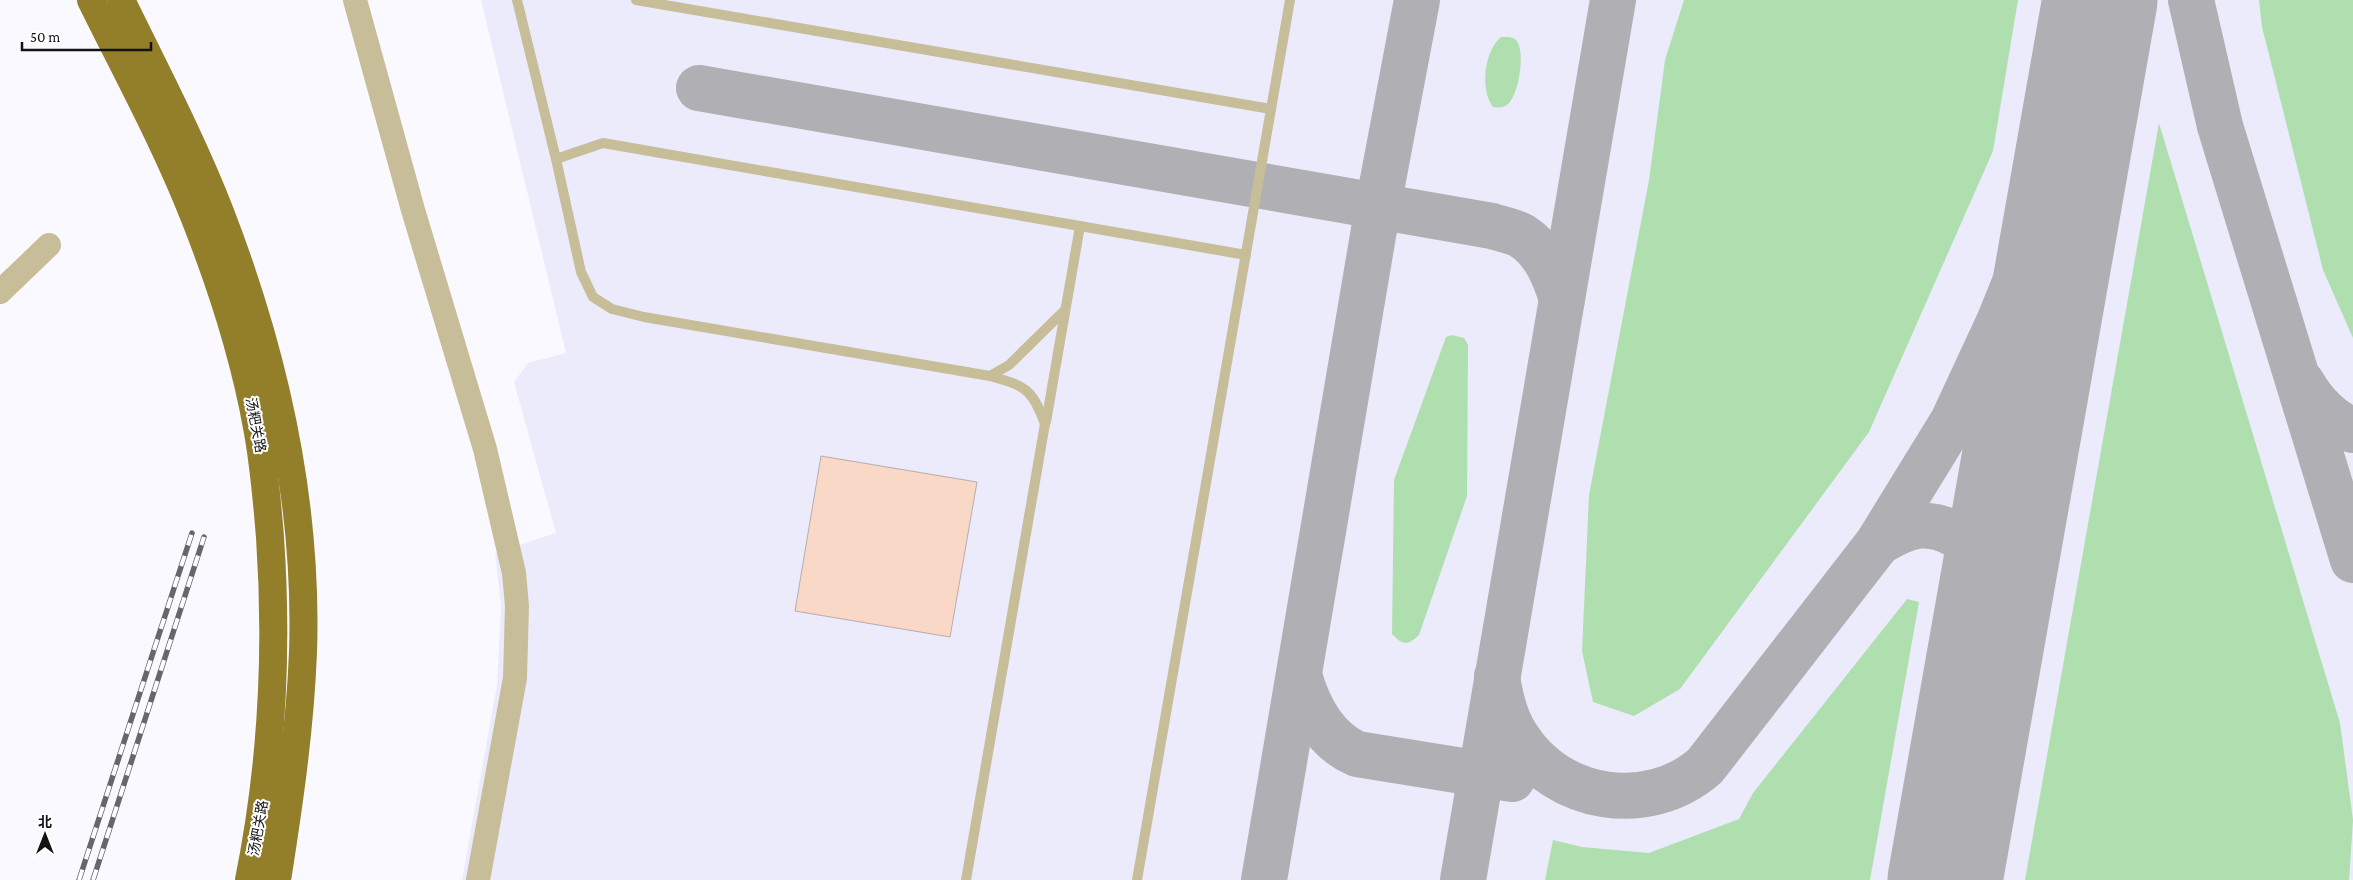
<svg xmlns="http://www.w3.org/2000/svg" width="2353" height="880" viewBox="0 0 2353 880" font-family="'Crimson Pro','Noto Sans SC',serif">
  <rect width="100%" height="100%" fill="#f9f9ff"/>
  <path fill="#ecebfc" d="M481 0H2353V880H462L497 685 501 607 495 553 556 533 514 382 528 363 566 353Z"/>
  <g fill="#afdfaf">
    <path d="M1684 0H2018L1993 151 1869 432 1680 689 1634 716 1593 702 1582 651 1589 495 1649 180 1665 60Z"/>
    <path d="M2259 0H2353V338L2323 270 2262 27Z"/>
    <path d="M1501 37C1506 37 1512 36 1516 40 1526 50 1519 95 1508 104 1503 108 1499 108 1493 107 1480 90 1484 51 1501 37Z"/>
    <path d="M2159 123 2340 723 2353 820 2349 880H2025Z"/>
    <path d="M1452 335 1464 338 1468 345 1467 496 1419 635C1408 646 1402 645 1392 634L1394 480 1446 337Z"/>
    <path d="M1907 599 1919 602 1870 880H1545L1553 840 1582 847 1649 853 1739 819 1753 793Z"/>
  </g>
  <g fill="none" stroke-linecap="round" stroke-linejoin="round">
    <g stroke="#b0b0b4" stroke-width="46">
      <path d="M2191 0 2220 126 2353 560"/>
      <path d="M699 88 1492 226C1501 229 1514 231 1522 236 1545 251 1554 274 1562 299"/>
      <path d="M2302 383C2313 402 2331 423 2353 430"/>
      <path d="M1878 543C1890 536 1902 528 1917 526 1943 523 1973 540 1983 564 1988 576 1990 590 1994 602"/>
      <path d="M1299 675C1308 707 1325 740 1357 754L1512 779"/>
      <path d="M1497 676C1500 697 1505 719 1517 737 1557 801 1648 816 1705 766L1878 543 1953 421 1999 322 2026 255 2048 206 2080 114"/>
      <path d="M1264 880 1378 206 1417 0"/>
      <path d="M1463 880 1613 0"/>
    </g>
    <path stroke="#b0b0b4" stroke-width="115" d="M1945 880 2100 0"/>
  </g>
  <path fill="#fad8c8" stroke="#b6ada8" d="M821 456 977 482 950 637 795 611Z"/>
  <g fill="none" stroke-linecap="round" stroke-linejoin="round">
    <g stroke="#c7bd99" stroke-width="10">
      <path d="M517 0 556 159 581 272 593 297 612 309 644 317 990 376C1025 386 1032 388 1045 424L966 880"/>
      <path d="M636 0 1271 109"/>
      <path d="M556 159 603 143 1246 255"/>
      <path d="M990 376 1009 365 1065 310"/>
      <path d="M1046 422 1080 226"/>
      <path d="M1137 880 1290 0"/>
    </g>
    <g stroke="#c7bd99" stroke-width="24">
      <path d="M355 0 413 210 485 449 514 573 517 606 515 678 478 880"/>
      <path d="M0 292 49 245"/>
    </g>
    <g stroke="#937e2a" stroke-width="28">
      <path d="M91 0C126 71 165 142 194 216 221 284 244 355 257 427 264 464 267 500 270 537 278 653 272 766 249 880"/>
      <path d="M121 0C155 70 192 140 220 212 274 352 308 502 303 652 300 729 289 804 277 880"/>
    </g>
    <g stroke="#67666a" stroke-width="5.5">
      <g id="rail">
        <path d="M79 880 192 533"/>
        <path d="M93 880 204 537"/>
      </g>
    </g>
    <use href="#rail" stroke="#fff" stroke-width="4" stroke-dasharray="11" stroke-linecap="butt"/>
  </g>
  <g text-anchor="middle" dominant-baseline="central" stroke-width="4" stroke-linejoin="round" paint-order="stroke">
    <g font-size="14" fill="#131215" stroke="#fff">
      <text transform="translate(256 425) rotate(79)">汤粑关路</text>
      <text transform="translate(258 828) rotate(-80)">汤粑关路</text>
    </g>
  </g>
  <g transform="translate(45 835)" stroke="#ffffff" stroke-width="4" paint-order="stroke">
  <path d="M0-4L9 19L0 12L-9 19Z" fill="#131215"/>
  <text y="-8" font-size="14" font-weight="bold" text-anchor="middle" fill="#131215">北</text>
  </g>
  <path d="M22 42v8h129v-8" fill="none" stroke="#131215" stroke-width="2.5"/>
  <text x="30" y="42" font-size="15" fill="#131215" stroke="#ffffff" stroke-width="4" paint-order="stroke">50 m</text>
</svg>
